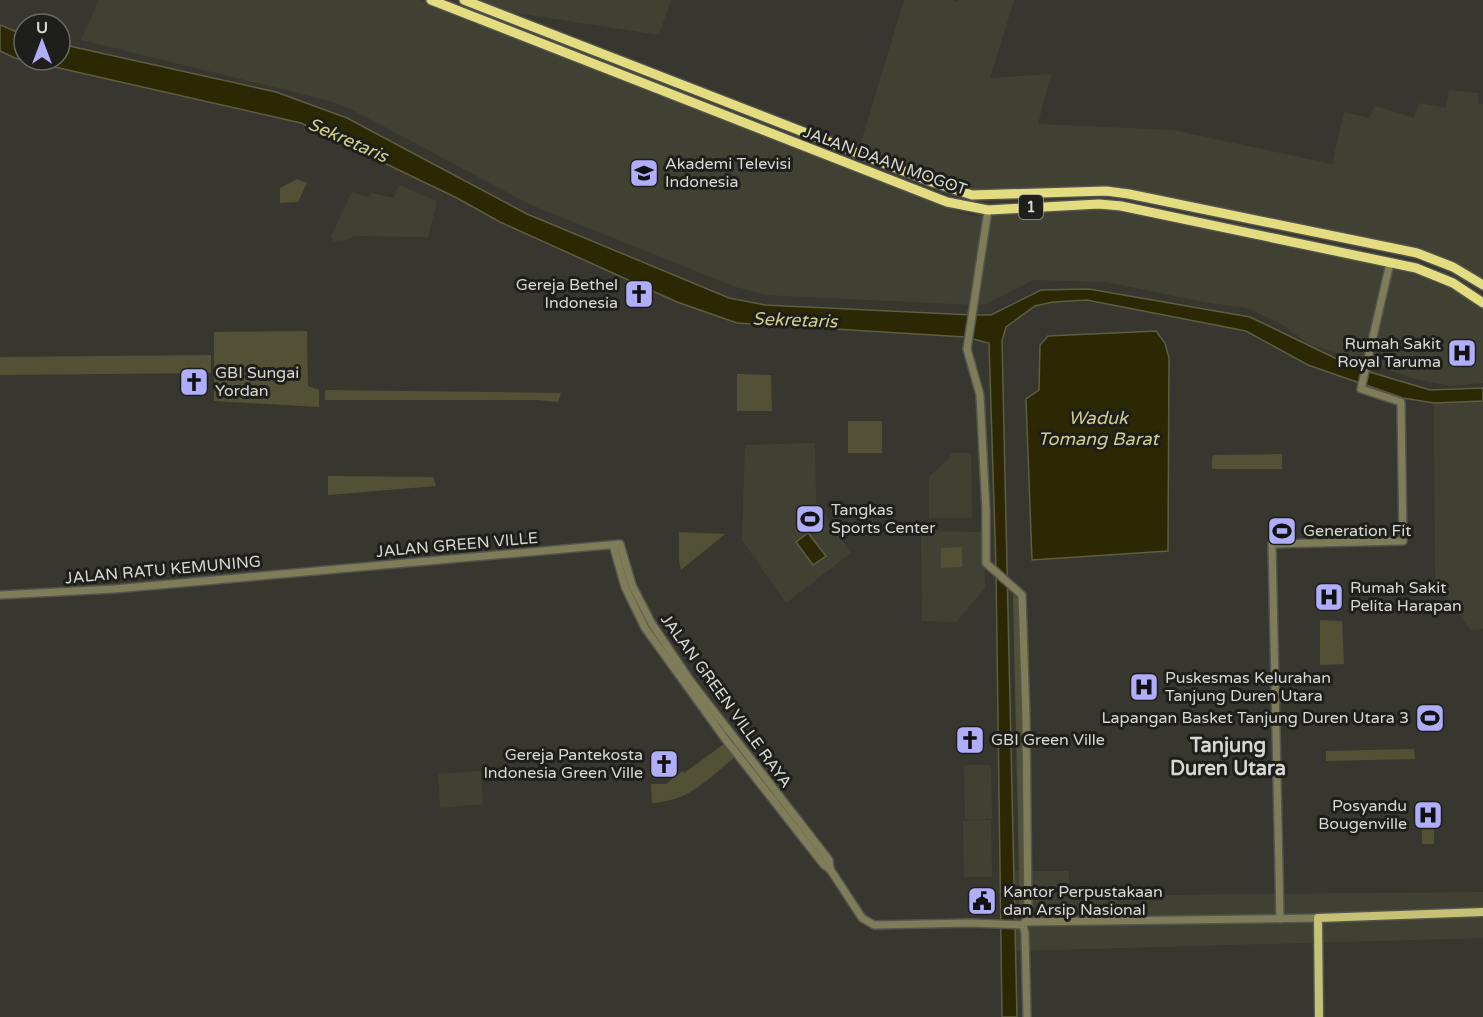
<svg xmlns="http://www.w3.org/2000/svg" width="1483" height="1017" viewBox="0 0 1483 1017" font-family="'Varela Round',sans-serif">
  <rect width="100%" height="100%" fill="#37372f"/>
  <g fill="#414133">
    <path d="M99 0H420L966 215 987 216 1101 208 1227 231 1286 247 1386 267 1426 269 1483 307V383L1450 386 1415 379 1310 344 1281 324 1247 308 1209 303 1106 282 1033 280 986 304 974 305 766 295 736 287 529 204 351 109 326 100 81 40Z"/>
    <path d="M473 0H671L659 35 496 10Z"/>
    <path d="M904 0H952L958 2 959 0H1014L990 78 1051 74 1038 124 1173 130 1332 164 1344 112 1369 118 1375 106 1414 118 1419 103 1446 108 1449 90 1479 93 1478 103 1483 104V281L1431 252 1134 195 994 196 934 180 859 149Z"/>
    <path d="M399 185 437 201 428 237 355 236 345 240 333 241 331 236 352 192 368 197 371 193 394 198Z"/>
    <path d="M1483 401V629L1471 630 1435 584 1434 403Z"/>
    <path d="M815 443 816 502 851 553 786 603 742 540 745 445Z"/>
    <path d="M950 453H971L972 518H929V477L950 458Z"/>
    <path d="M921 531 984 532 985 588 956 622 922 621Z"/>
    <path d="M964 765H991L992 819 965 820Z"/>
    <path d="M481 771 483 804 440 808 438 774Z"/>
    <path d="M991 820 992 877H964L963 821Z"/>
    <path d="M1013 871H1069V896L1483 892V938L1015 951Z"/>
  </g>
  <g fill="#535135">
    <path d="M297 179 307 183 298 202 280 203V188Z"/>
    <path d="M307 331 308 386 319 390V407L214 401V332Z"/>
    <path d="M211 355V373L0 375V357Z"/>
    <path d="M737 374 771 375 772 411H737Z"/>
    <path d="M325 390 561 393 558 402 538 400H325Z"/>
    <rect x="848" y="421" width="34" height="32"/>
    <path d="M1282 454V469H1212V457L1215 455Z"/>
    <path d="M328 476 433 477 436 486 328 495Z"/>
    <path d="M679 532 725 534 681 570 679 561Z"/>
    <path d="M962 547V567L941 568V548Z"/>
    <path d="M1013 594 1019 600 1026 918H1020Z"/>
    <path d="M1320 620 1342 621 1344 664 1320 665Z"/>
    <path d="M724 744 735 757C706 780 690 801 652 803L651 784H666L682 771 684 773Z"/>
    <path d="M1414 749 1415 759 1326 761V751Z"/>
    <rect x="1422" y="806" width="12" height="38"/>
  </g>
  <g fill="#2b2803" stroke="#5f5d41" stroke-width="1.5">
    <path d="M0 25 24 35V60H60V44L276 92 347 118 527 214 729 298 765 305 972 315H991L1041 290 1089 289 1250 317 1339 360 1373 373 1430 390 1483 388V401L1434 403 1403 398 1308 365 1246 331 1087 300 1053 302 1035 306 1006 327 1002 341 1017 1017H1002L996 568 989 343 965 337 737 323 677 302 500 222 457 198 301 123 15 58 0 51Z"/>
    <path d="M1156 331 1165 343 1169 358 1168 551 1032 560 1026 399 1039 390 1040 345 1048 336Z"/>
    <path d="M808 533 826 556 813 565 796 542Z"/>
  </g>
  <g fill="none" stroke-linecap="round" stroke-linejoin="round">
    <g stroke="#54544d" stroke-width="10">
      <g id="minor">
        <path d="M988 210 967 349 980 395 986 511V563L1022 595 1026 717 1028 922"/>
        <path d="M613 545 625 587 645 628 726 740 824 865 830 869"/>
        <path d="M0 595 114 589 620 544 632 585 652 624 692 683 829 860 830 869 862 918 874 925 970 923 1023 925 1025 933 1027 1017"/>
        <path d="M1280 919 1272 544 1403 541 1401 402 1361 389 1390 263"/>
        <path d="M1025 922 1318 918"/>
      </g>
    </g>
    <g stroke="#54544d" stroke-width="11">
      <path id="major" d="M1319 1017 1318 918 1483 912"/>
    </g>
    <g stroke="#54544d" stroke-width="12">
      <g id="highway">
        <path d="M431 0 947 202 988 210 1099 204 1121 206 1416 268 1453 283 1483 303"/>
        <path d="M464 0 932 182 972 195 1106 191 1129 194 1417 253 1453 267 1483 285"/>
      </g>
    </g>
    <use href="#minor" stroke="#7f7c59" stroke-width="7"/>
    <use href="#major" stroke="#c6c175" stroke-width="8"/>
    <use href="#highway" stroke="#e3dc80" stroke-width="9"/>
  </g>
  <defs>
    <g id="university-square" transform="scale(1.5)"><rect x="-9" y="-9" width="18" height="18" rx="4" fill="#b0aefa" stroke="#1e1e1b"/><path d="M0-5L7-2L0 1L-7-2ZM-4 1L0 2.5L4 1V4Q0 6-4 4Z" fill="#111"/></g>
    <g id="church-square" transform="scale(1.5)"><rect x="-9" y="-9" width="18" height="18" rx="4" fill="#b0aefa" stroke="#1e1e1b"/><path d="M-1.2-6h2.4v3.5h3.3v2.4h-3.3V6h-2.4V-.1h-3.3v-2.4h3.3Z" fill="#111"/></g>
    <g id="hospital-square" transform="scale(1.5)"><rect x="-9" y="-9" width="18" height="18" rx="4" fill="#b0aefa" stroke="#1e1e1b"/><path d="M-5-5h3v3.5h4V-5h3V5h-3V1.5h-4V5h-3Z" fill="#111"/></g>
    <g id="stadium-square" transform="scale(1.5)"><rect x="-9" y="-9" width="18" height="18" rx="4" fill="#b0aefa" stroke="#1e1e1b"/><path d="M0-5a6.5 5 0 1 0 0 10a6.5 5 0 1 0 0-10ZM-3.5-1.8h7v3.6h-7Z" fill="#111"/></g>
    <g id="civic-square" transform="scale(1.5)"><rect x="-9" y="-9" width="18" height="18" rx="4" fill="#b0aefa" stroke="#1e1e1b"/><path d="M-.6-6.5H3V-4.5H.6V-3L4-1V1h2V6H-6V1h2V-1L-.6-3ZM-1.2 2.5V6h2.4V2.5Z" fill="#111"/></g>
  </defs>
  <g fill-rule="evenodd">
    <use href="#university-square" x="644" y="173"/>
    <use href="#church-square" x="639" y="294"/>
    <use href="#hospital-square" x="1462" y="353"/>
    <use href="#church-square" x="194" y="382"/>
    <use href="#stadium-square" x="810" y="519"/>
    <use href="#stadium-square" x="1282" y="531"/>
    <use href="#hospital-square" x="1329" y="597"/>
    <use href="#hospital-square" x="1144" y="687"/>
    <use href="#stadium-square" x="1430" y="718"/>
    <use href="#church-square" x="970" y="740"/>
    <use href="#church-square" x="664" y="764"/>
    <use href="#hospital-square" x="1428" y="815"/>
    <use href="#civic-square" x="982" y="901"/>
  </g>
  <g text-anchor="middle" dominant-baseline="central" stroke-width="6" stroke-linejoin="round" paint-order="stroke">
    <rect fill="#1e1e1b" stroke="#a0a09c" stroke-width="1.5" x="1019" y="195" width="24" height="24" rx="4.5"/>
    <g font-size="15" font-weight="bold" fill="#d8d8d3">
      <text x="1031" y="207">1</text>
    </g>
    <g font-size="16" fill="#d8d8d3" stroke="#1e1e1b">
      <text transform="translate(885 161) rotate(20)">JALAN DAAN MOGOT</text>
      <text transform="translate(457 545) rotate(-5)">JALAN GREEN VILLE</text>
      <text transform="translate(163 570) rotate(-5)">JALAN RATU KEMUNING</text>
      <text transform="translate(726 701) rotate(54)">JALAN GREEN VILLE RAYA</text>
    </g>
    <g font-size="16" fill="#d8d8d3" stroke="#1e1e1b" text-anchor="start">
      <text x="665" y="164">Akademi Televisi<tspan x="665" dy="18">Indonesia</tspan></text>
      <text x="618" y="285" text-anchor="end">Gereja Bethel<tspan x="618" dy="18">Indonesia</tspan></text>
      <text x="1441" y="344" text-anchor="end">Rumah Sakit<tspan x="1441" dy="18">Royal Taruma</tspan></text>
      <text x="215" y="373">GBI Sungai<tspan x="215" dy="18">Yordan</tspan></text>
      <text x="831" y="510">Tangkas<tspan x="831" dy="18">Sports Center</tspan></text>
      <text x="1303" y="531">Generation Fit</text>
      <text x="1350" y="588">Rumah Sakit<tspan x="1350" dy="18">Pelita Harapan</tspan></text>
      <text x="1165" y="678">Puskesmas Kelurahan<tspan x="1165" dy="18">Tanjung Duren Utara</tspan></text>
      <text x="1409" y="718" text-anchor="end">Lapangan Basket Tanjung Duren Utara 3</text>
      <text x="991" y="740">GBI Green Ville</text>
      <text x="643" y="755" text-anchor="end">Gereja Pantekosta<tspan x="643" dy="18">Indonesia Green Ville</tspan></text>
      <text x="1407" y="806" text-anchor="end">Posyandu<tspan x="1407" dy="18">Bougenville</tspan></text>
      <text x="1003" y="892">Kantor Perpustakaan<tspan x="1003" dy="18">dan Arsip Nasional</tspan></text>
    </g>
    <g font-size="18" font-style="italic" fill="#d1cd8c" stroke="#1e1e1b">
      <text transform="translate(348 140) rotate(24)">Sekretaris</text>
      <text transform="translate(795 320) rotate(2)">Sekretaris</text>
      <text x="1098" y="418">Waduk<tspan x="1098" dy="21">Tomang Barat</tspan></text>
    </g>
    <g font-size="20" font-weight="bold" fill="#d8d8d3" stroke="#1e1e1b">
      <text x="1228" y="746">Tanjung<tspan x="1228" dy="23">Duren Utara</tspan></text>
    </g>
  </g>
  <g transform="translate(42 42)"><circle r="28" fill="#1e1e1b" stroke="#686865" stroke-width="1.5"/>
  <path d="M0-4.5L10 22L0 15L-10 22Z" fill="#b0aefa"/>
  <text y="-9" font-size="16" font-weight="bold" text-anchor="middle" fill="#d8d8d3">U</text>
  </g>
</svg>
